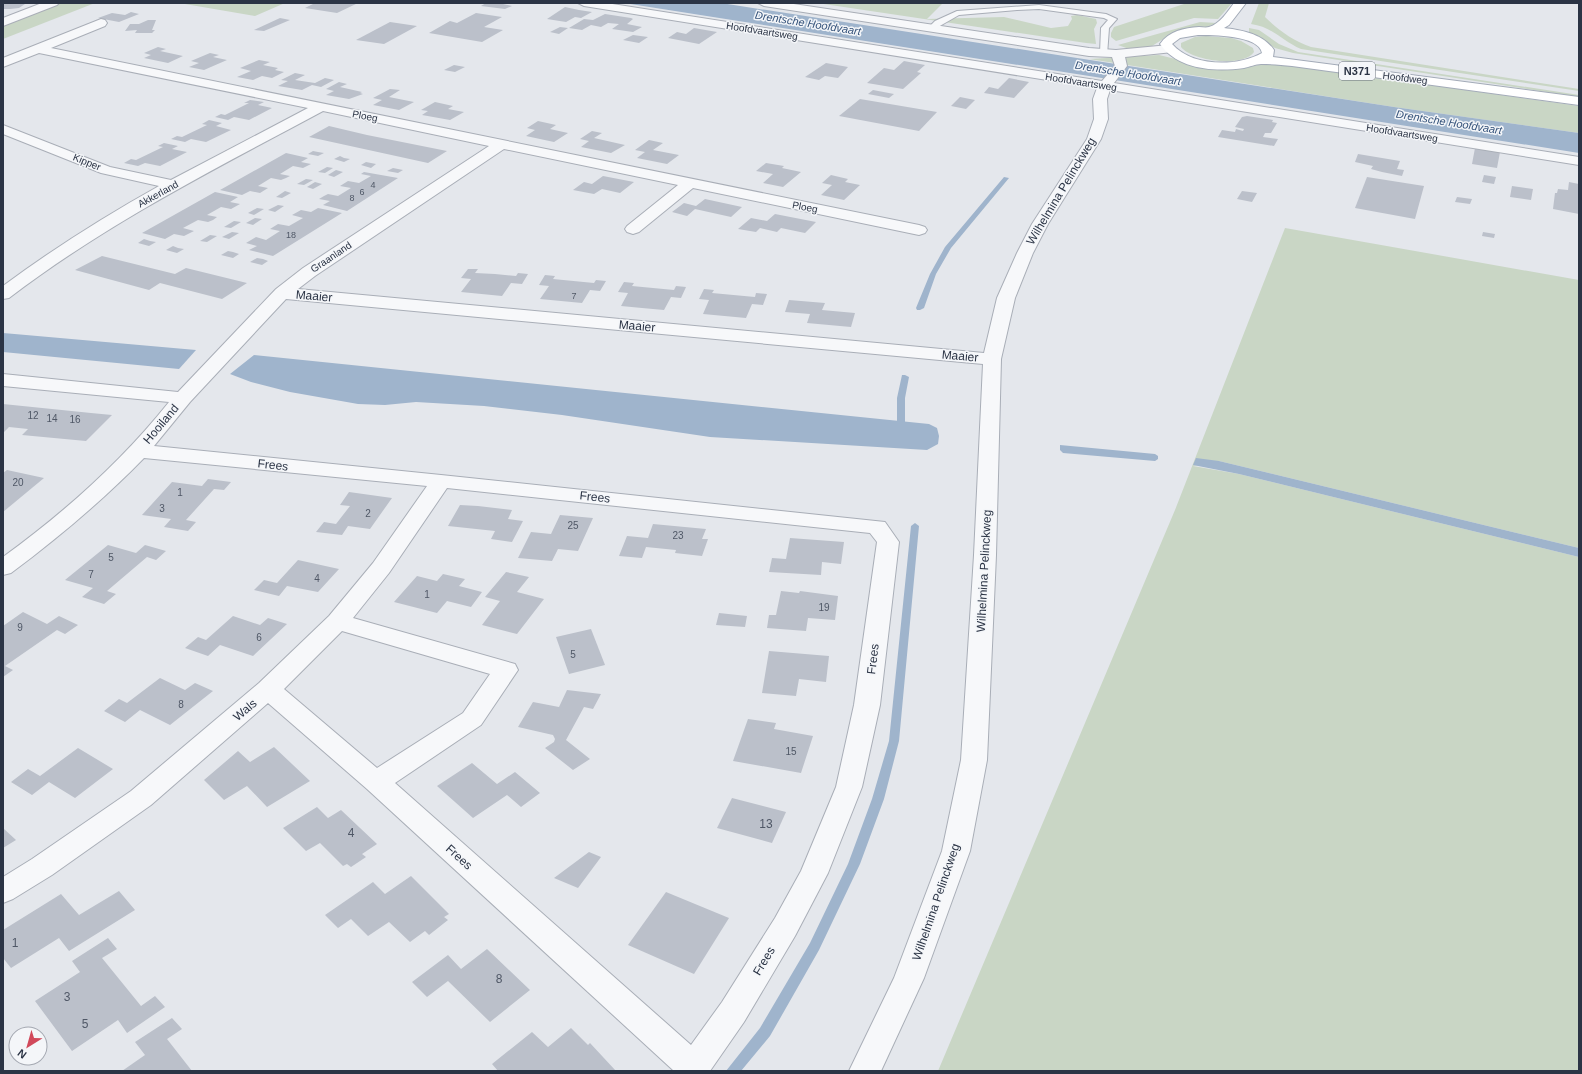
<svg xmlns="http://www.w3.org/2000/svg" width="1582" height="1074" viewBox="0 0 1582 1074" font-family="Helvetica,sans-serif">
  <rect width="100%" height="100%" fill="#e4e7ec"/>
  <g fill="#c9d6c5">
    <path d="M60 3H95L3 39V25Z"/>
    <path d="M179 3H285L255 16Z"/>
    <path d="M817 3H943L927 19 1004 17 1051 28 1068 26 1072 19 1071 16 1077 15 1096 19 1097 23 1094 29 1096 44 1086 43Z"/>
    <path d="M1187 3H1232L1218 19 1194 18 1116 41 1111 37V33L1114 27Z"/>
    <path d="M1259 3H1269L1265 17C1278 30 1293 41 1311 47L1579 89V91L1301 49C1282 41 1273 27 1251 24Z"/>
    <path d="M1200 22 1217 23 1205 28 1171 34 1152 46 1129 49 1118 45Z"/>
    <path d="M1249 28 1259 30 1279 44 1298 52 1579 95V97L1293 53 1275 48 1249 33Z"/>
    <path d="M1206 36 1231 38 1241 41 1253 48 1254 52C1243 68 1192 61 1181 47V43L1195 37Z"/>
    <path d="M1159 55 1188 62 1243 67 1274 63 1579 106V133L1394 107 1089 59Z"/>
    <path d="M1285 228 1579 280V548L1219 461 1193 466 1239 474 1579 557V1071H938L1175 510Z"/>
  </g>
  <g fill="#9fb4cc">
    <path d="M624 3H721L1394 107 1579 133V153Z"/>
    <path d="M3 333 26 335 196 350 179 369 3 352Z"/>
    <path d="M254 355 929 424 937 428 939 436 938 444 927 450 710 437 562 415 484 406 416 402 385 405 358 404 290 392 251 382 230 374Z"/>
    <path d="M1060 445 1155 454 1158 456V459L1155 461 1063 453 1060 450Z"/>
    <path d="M1196 458 1219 461 1579 548V557L1239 474 1193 465Z"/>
  </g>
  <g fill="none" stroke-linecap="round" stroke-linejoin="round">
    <g fill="#9fb4cc" fill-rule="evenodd">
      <path d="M1004 177 1009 178 951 248 936 274 924 308 920 310H917L916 308 930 274 945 247Z"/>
      <path d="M902 375H905L909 377 905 398V422L901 424 897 422V398Z"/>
      <path d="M915 523 919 526 899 741 884 799 860 864 819 950 770 1036 741 1071H726L760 1028 810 943 848 864 872 799 889 741 911 526Z"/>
    </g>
  </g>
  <g fill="#bbc0ca">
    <path d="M3 3H20L25 4 19 8 10 9H3Z"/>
    <path d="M315 3H358L337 13 305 8Z"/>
    <path d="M486 3H505L503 4 512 6 505 9 481 6Z"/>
    <path d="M565 7 579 10 592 12 581 18 575 17 566 22 547 19Z"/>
    <path d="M131 12 139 14 119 22 98 18 112 13 125 15Z"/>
    <path d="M476 13 502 17 484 27 503 30 482 42 429 33 450 21 457 23Z"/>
    <path d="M605 14 631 18 633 19 627 24 642 27 633 32 612 29 619 24 608 23 601 27 591 25 582 30 569 28 584 19 593 20Z"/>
    <path d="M280 18 290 20 264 31 254 30Z"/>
    <path d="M148 20H156L152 30H155L152 33H135L137 30 125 31 130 24H139Z"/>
    <path d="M390 22 417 26 384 44 356 40Z"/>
    <path d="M560 27 568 28 559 34 550 32Z"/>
    <path d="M694 28 717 32 699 44 668 38 677 32 686 34Z"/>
    <path d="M633 35 648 37 639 43 623 40Z"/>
    <path d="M158 47 166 49 160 51 183 56 168 63 144 58 151 55 144 53Z"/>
    <path d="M210 53 219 55 213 57 227 60 204 70 189 67 199 63 191 61Z"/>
    <path d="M259 60 270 62 263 65 278 68 275 70 284 72 272 78 262 76 253 80 237 77 251 71 240 68Z"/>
    <path d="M904 61 925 65 917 72 921 73 903 89 867 83 884 68 894 70Z"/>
    <path d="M826 63 848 67 838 78 825 76 819 80 805 77Z"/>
    <path d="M454 65 465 67 455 72 444 70Z"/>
    <path d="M295 73 305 75 295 80 315 83 325 78 334 80 321 87 312 85 302 90 278 86 288 81 281 80Z"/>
    <path d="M1009 78 1029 82 1014 98 984 93 989 87 998 89Z"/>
    <path d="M339 82 347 84 340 87 362 92 360 93 363 94 349 99 326 95 334 91 326 89Z"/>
    <path d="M390 89 400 90 389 97 414 102 399 110 373 105 382 100 373 98Z"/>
    <path d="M873 90 894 94 889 98 868 94Z"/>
    <path d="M960 97 975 100 966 109 951 106Z"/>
    <path d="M860 99 937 112 919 131 839 116Z"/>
    <path d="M250 100 264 102 258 105 272 108 249 120 234 117 228 120 215 117 221 114 225 115 249 103H244Z"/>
    <path d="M435 102 453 106 448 109 464 112 450 120 422 115 428 111 421 110Z"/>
    <path d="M1247 116 1273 120 1272 122 1277 123 1271 133H1265L1263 137 1278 139 1274 146 1218 137 1222 130 1235 132 1236 129 1243 131 1244 129 1235 127 1242 117Z"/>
    <path d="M209 120 222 123 216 126 231 130 206 142 191 139 185 142 171 139 177 136 182 137 207 125 202 124Z"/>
    <path d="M538 121 556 125 550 129 568 133 554 142 526 136 535 130 527 128Z"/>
    <path d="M329 126 367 135 447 151 428 163 309 137Z"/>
    <path d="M592 131 602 133 594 138 625 145 611 153 581 147 589 141 580 139Z"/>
    <path d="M649 140 663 143 653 150 679 155 667 164 637 158 645 152 635 150Z"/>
    <path d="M164 143 178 146 172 149 187 152 160 166 145 163 138 166 124 163 131 159 136 160 163 147 158 146Z"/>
    <path d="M1475 148 1500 152 1497 168 1472 164Z"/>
    <path d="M313 151 318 152 324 153 318 156 308 154Z"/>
    <path d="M286 153 308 158 301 162 311 164 303 168 293 166 280 174 290 176 286 178 281 180 271 178 258 186 268 188 260 193 250 191 242 195 220 190Z"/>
    <path d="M1358 154 1400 161 1397 169 1404 170 1402 176 1382 172 1371 169 1373 166 1355 162Z"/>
    <path d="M340 156 344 158 350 159 344 162 334 159Z"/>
    <path d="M366 162 376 164 371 168 361 165Z"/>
    <path d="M766 163 784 166 782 168 801 172 783 187 763 183 773 174 756 171Z"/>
    <path d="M327 167 333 168 325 173 318 172Z"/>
    <path d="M393 168 403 170 398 173 387 171Z"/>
    <path d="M336 170 343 172 334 177 328 175Z"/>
    <path d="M364 172 398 178 347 211 323 205 330 201 319 199 324 196 328 194 338 196 351 188 340 186 348 181 359 183 371 176 361 174Z"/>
    <path d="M831 175 848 179 845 182 860 185 844 200 821 195 832 185 822 183Z"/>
    <path d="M1484 175 1496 177 1494 184 1482 182Z"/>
    <path d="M603 176 634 182 620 193 602 189 594 194 573 190 584 182 592 184Z"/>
    <path d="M1367 177 1424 186 1415 219 1355 208Z"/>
    <path d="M306 179 313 180 304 185 297 184Z"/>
    <path d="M315 182 322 184 313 189 307 187Z"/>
    <path d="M1569 182 1579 184V214L1553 209 1555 193H1557L1558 189 1568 190Z"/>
    <path d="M1512 186 1533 189 1531 200 1510 197Z"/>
    <path d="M285 191 291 193 282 198 276 197Z"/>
    <path d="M1242 191 1257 193 1252 202 1237 199Z"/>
    <path d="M215 192 238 197 230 202 240 204 231 209 221 207 207 215 217 217 213 220 208 222 198 220 183 228 194 231 184 236 174 234 165 239 142 233Z"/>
    <path d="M1457 197 1472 199 1470 204 1455 202Z"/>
    <path d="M705 199 742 207 731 217 695 209 687 216 672 212 684 203 696 206Z"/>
    <path d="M278 205 284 206 275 212 268 210Z"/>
    <path d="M257 208 264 209 254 215 248 213Z"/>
    <path d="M318 208 342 213 273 256 249 250 257 246 246 243 256 237 266 240 280 231 270 229 278 224 289 226 303 218 292 215 301 210 311 212Z"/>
    <path d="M775 214 816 222 805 233 781 228 777 232 760 228 756 232 738 229 751 218 767 221Z"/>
    <path d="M255 218 262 219 253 225 246 223Z"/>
    <path d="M234 221 241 222 231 228 224 227Z"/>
    <path d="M232 232 239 233 229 239 222 237Z"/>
    <path d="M1483 232 1495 234 1494 238 1482 236Z"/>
    <path d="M210 235 217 236 207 242 200 241Z"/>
    <path d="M144 239 150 241 156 242 149 246 138 243Z"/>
    <path d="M173 246 178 248 184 249 177 253 166 250Z"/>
    <path d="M228 251 233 252 239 254 233 258 221 255Z"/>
    <path d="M102 256 175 274 186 268 247 283 222 299 160 283 149 290 75 270Z"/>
    <path d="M257 258 263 259 268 261 262 265 250 262Z"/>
    <path d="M468 269H478L475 273 495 274 516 276 518 273 528 274 522 284 511 283 502 296 461 292 471 279 461 278Z"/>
    <path d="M545 275 555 276 553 279 594 283 596 280 606 281 600 291 590 290 582 303 540 299 549 286 539 285Z"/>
    <path d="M624 282 634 283 632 286 674 290 676 286 686 287 681 298 671 297 664 310 642 308 621 306 628 293 618 292Z"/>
    <path d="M704 289 714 290 712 293 755 297 756 293 767 294 763 305 752 304 746 318 703 314 709 300 699 299Z"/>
    <path d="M789 300 825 303 822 310 855 313 851 327 807 323 810 314 785 312Z"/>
    <path d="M3 404 91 413 112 415 86 441 22 435 28 429 9 427 3 433Z"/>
    <path d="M7 470 44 478 3 512V473Z"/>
    <path d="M208 479 231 482 224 490 214 489 186 520 196 522 188 531 164 527 171 519 142 515 172 482 202 486Z"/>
    <path d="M349 492 392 498 370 529 348 526 342 535 316 532 324 522 336 524 350 506 340 505Z"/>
    <path d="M460 505 478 506 512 510 508 519 523 521 512 542 491 539 495 531 448 526Z"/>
    <path d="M560 515 593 518 578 551 558 549 552 561 518 558 531 532 551 534Z"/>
    <path d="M653 524 706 529 702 539H708L702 556 675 553 676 550 646 547 642 558 619 556 627 536 648 538Z"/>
    <path d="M790 538 844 542 841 564 822 562 821 575 769 572 772 558 786 559Z"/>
    <path d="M108 545 136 553 145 545 166 551 156 560 147 557 107 591 116 594 104 604 82 597 93 588 65 580Z"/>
    <path d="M298 560 339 569 318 592 287 586 279 596 254 590 264 580 277 583Z"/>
    <path d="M506 572 529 577 517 592 544 599 517 634 482 625 500 601 485 597Z"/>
    <path d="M443 574 465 579 459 586 482 592 471 607 447 601 437 613 394 602 417 576 437 581Z"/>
    <path d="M781 591 799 593 800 591 838 596 835 620 808 618 806 631 767 628 769 615H776Z"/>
    <path d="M23 612 47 624 59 616 78 625 65 634 57 630 5 666 13 670 3 677V626Z"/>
    <path d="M719 613 747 616 745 627 716 625Z"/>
    <path d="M233 616 260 625 268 618 287 624 253 656 220 645 208 656 185 648 198 637 206 640Z"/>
    <path d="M591 629 605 665 569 674 556 637Z"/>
    <path d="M769 651 829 656 826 682 799 679 796 696 762 693Z"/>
    <path d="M160 678 185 690 195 683 213 691 170 725 140 710 125 722 104 711 119 699 127 703Z"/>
    <path d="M567 690 601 694 593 709 584 707 566 740 590 759 573 770 545 748 554 742 555 739 553 735 518 727 533 702 559 707Z"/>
    <path d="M748 719 776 723 774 729 813 736 801 773 733 761Z"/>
    <path d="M274 747 310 781 267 807 247 786 224 800 204 780 238 751 250 762Z"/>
    <path d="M78 748 113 769 75 798 49 782 32 795 11 782 28 769 40 776Z"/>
    <path d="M472 763 497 784 515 772 540 793 521 807 507 795 473 818 437 786Z"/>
    <path d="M732 798 786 812 772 843 717 828Z"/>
    <path d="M317 807 328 818 341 810 377 844 362 854 366 857 351 867 347 864 343 866 320 843 306 851 283 828Z"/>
    <path d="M3 828 16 840 3 848Z"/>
    <path d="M589 852 601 857 578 888 554 878Z"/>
    <path d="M411 876 449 914 444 917 448 920 429 935 425 931 410 942 389 922 368 936 351 919 338 928 325 915 373 882 385 894Z"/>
    <path d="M119 891 135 910 69 951 59 938 11 968 3 958V930L61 894 79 915Z"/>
    <path d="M666 892 729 918 694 974 628 945Z"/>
    <path d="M108 938 117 949 102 958 141 1006 155 996 165 1007 127 1033 118 1020 72 1051 35 1001 80 972 72 961Z"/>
    <path d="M487 949 530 990 490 1022 448 981 427 997 412 982 448 955 461 969Z"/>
    <path d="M172 1018 182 1029 167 1039 192 1071H122L145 1055 135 1042Z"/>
    <path d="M571 1028 588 1045 590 1043 616 1071H498L492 1064 532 1032 548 1047Z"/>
  </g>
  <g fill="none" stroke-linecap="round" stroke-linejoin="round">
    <g stroke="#a9aeb7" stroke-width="2">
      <path id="lane" d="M1039 5 1106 14 1117 19 1109 28 1107 55H1101L1100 53 1101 28 1108 20 1104 18 1039 9 1017 10 959 15 931 31 927 29 935 21 957 11Z"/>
    </g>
    <g stroke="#a9aeb7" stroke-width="2">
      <g id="street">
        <path d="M42 3H59L57 5 3 26V18Z"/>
        <path d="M578 3H606L1102 81 1115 66 1112 57 1089 56 764 6 758 3H787L1089 48 1116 50 1169 45 1173 46 1175 49 1173 52 1125 57 1127 66 1114 83 1579 157V165L1110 90 1107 99 1108 119 1101 139 1048 224 1033 253 1015 298 1001 359 996 555 987 760 970 851 924 978 881 1071H849L894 978 942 851 961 760 974 555 983 364 286 299 190 402 154 446 441 475 885 522 899 542 880 705 862 787 828 873 795 936 744 1022 710 1071H674L367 789 268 703 151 805 52 875 13 899 3 903V877L32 859 131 791 259 683 329 616 373 563 427 486 144 458C103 500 58 538 11 573L3 575V557C65 512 121 462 169 402L3 386V374L178 392 276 289 303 268 489 146 323 111C215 169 107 223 9 298L3 299V286C53 249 105 216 159 186L101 173 3 134V125L110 167 171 180 308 108 39 53 3 67V58L101 19 105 20 107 23 105 26 51 48 919 225 925 227 927 230 925 233 919 235 693 188 639 232 633 234 627 232 625 229 627 226 678 185 504 149 315 276 298 289 984 353 997 298 1017 253 1032 224 1087 139 1094 119 1093 99 1097 88 584 6ZM447 488 870 533 877 542 854 705 836 787 801 871 775 918 722 1002 691 1045 395 783 481 725 518 670 515 664 353 618 389 573ZM342 631 490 674 463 713 377 768 284 689Z"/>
      </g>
    </g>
    <g stroke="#a3abb8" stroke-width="2">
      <path id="primary" d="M1234 3H1246L1229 25 1224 28C1242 30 1263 34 1274 50L1273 57 1579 97V105L1292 66C1282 65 1271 64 1261 64 1256 64 1249 67 1244 68 1215 72 1178 70 1160 44 1169 31 1184 28 1199 27 1202 27 1206 28 1209 27 1220 24 1228 11 1234 3ZM1198 35C1212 35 1259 35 1262 53 1237 67 1192 67 1172 44L1180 38Z"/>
    </g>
    <use href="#lane" fill="#f7f8fa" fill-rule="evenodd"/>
    <use href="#street" fill="#f7f8fa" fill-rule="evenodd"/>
    <use href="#primary" fill="#fff" fill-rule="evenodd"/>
  </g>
  <g text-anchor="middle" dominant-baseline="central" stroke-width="3" stroke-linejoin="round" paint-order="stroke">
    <g font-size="9" fill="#4f5766">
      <text x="373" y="185">4</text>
      <text x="362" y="192">6</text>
      <text x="352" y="198">8</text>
      <text x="291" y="235">18</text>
      <text x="574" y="296">7</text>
    </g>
    <g font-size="10" fill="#2b3445" stroke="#f4f6f9">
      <text transform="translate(762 31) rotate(9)">Hoofdvaartsweg</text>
      <text transform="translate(1405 78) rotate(7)">Hoofdweg</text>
      <text transform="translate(1081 82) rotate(9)">Hoofdvaartsweg</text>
      <text transform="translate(365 116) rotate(11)">Ploeg</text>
      <text transform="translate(1402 133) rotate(9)">Hoofdvaartsweg</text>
      <text transform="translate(87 162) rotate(22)">Kipper</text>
      <text transform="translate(158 194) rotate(-29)">Akkerland</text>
      <text transform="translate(805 207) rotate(11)">Ploeg</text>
      <text transform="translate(331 257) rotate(-34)">Graanland</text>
    </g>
    <g font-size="10" fill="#4f5766">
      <text x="33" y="415">12</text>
      <text x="52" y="418">14</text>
      <text x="75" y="419">16</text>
      <text x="18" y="482">20</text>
      <text x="180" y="492">1</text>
      <text x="162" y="508">3</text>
      <text x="368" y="513">2</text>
      <text x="573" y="525">25</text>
      <text x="678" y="535">23</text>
      <text x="111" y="557">5</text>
      <text x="91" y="574">7</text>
      <text x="317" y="578">4</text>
      <text x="427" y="594">1</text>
      <text x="824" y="607">19</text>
      <text x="20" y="627">9</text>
      <text x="259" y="637">6</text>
      <text x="573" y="654">5</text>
      <text x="181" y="704">8</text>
      <text x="791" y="751">15</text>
    </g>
    <g font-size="11" font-style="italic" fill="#34527a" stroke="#f4f6f9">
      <text transform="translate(808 23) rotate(9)">Drentsche Hoofdvaart</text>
      <text transform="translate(1128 73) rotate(9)">Drentsche Hoofdvaart</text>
      <text transform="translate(1449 122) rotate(9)">Drentsche Hoofdvaart</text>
    </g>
    <rect fill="#f4f6f9" stroke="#676e7b" stroke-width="1" x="1339" y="62" width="36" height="18" rx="3"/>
    <g font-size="11" font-weight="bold" fill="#2b3445">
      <text x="1357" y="71">N371</text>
    </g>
    <g font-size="12" fill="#2b3445" stroke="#f4f6f9">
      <text transform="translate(1061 191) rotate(-59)">Wilhelmina Pelinckweg</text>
      <text transform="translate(314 296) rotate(5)">Maaier</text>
      <text transform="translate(637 326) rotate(5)">Maaier</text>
      <text transform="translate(960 356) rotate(5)">Maaier</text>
      <text transform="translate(161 424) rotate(-50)">Hooiland</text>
      <text transform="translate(273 465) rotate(6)">Frees</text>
      <text transform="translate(595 497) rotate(6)">Frees</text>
      <text transform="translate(984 571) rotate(-87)">Wilhelmina Pelinckweg</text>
      <text transform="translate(873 659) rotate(-83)">Frees</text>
      <text transform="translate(245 710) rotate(-40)">Wals</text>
      <text transform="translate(459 857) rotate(42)">Frees</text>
      <text transform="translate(936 902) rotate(-71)">Wilhelmina Pelinckweg</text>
      <text transform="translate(764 961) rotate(-59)">Frees</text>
    </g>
    <g font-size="12" fill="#4f5766">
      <text x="766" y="824">13</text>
      <text x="351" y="833">4</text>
      <text x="15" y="943">1</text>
      <text x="499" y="979">8</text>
      <text x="67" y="997">3</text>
      <text x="85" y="1024">5</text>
    </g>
  </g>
  <rect width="1582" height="1074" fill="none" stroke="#2b3445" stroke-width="8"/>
  <g transform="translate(28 1046) rotate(217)"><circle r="19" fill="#f4f6f9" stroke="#a4a8b1"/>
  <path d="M0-3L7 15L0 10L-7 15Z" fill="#d1495b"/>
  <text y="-6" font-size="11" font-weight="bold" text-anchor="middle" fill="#2b3445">N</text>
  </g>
</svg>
